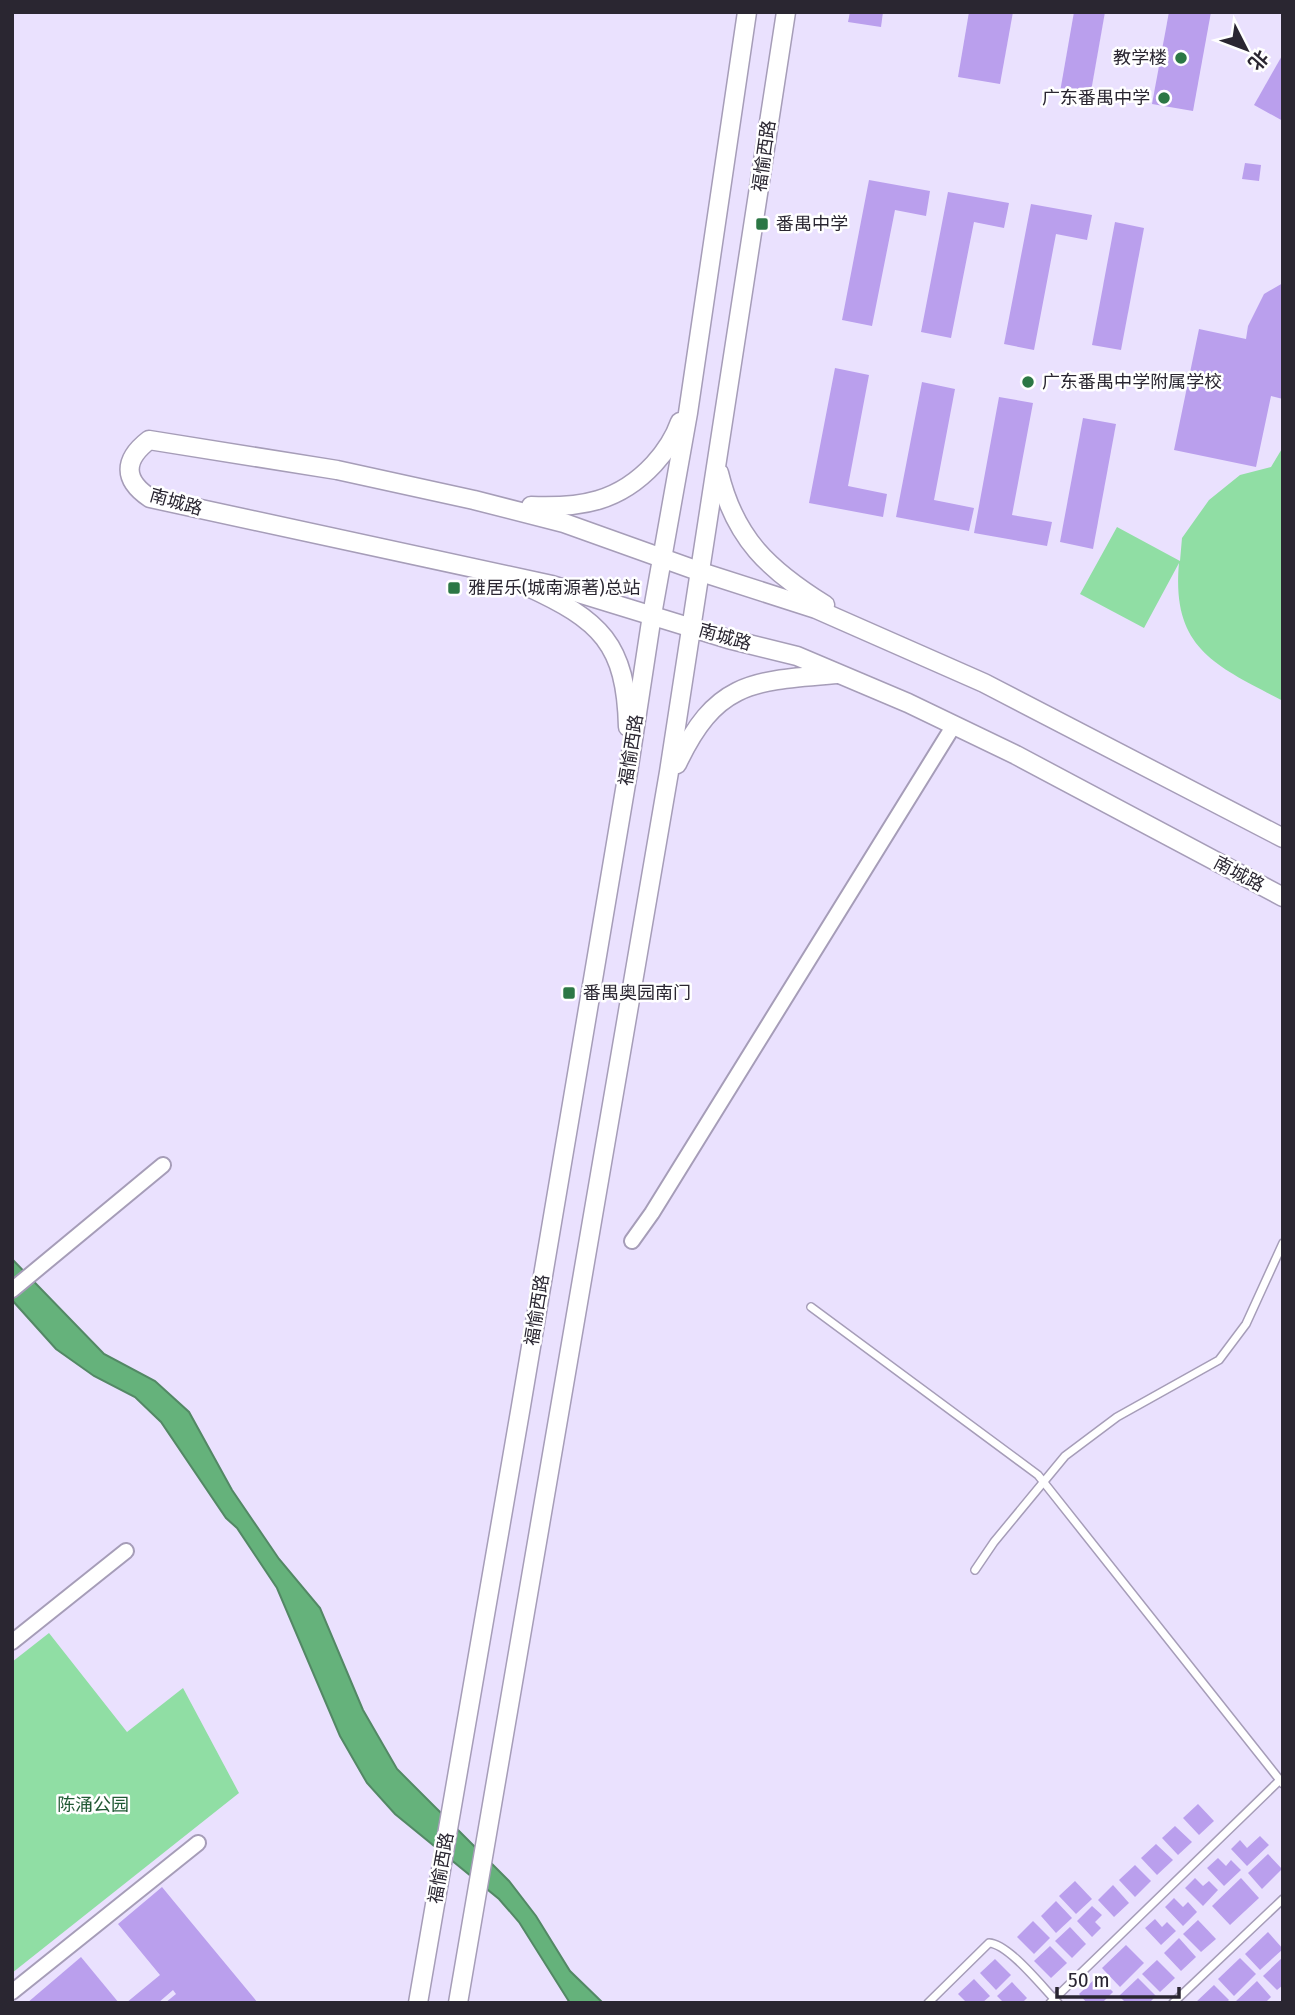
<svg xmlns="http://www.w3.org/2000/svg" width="1295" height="2015" viewBox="0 0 1295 2015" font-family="'Fira Sans Condensed','Noto Sans SC',sans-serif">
  <rect width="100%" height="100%" fill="#eae1fe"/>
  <g fill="#90dea4">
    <path d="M1283 447V701C1217 666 1171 650 1179 563L1144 628 1080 594 1117 527 1180 561 1182 538 1209 500 1240 475 1271 467Z"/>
    <path d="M49 1633 127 1732 183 1688 239 1793 12 1973V1662Z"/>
  </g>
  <path fill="#65b27b" stroke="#538865" stroke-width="2" d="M12 1259 104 1354 155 1381 189 1412 232 1490 279 1559 320 1608 363 1710 397 1769 509 1881 536 1916 570 1971 603 2003H570L519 1922 499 1899 395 1814 367 1783 340 1736 277 1588 237 1528 226 1518 161 1422 135 1397 94 1376 56 1349 12 1300Z"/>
  <g fill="#ba9fed">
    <path d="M850 12H883L881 27 848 22Z"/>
    <path d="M969 12H1013L1000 84 958 77Z"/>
    <path d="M1074 12H1105L1090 97 1060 92Z"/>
    <path d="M1169 12H1211L1193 111 1152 104Z"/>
    <path d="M1283 54V121L1254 105Z"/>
    <path d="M1245 163 1261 165 1259 181 1242 179Z"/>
    <path d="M869 180 930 191 926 216 895 210 872 326 842 320Z"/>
    <path d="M948 192 1009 203 1004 228 974 222 951 338 921 332Z"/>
    <path d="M1031 204 1092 215 1087 240 1056 234 1034 350 1004 344Z"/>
    <path d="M1115 222 1144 228 1121 350 1092 345Z"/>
    <path d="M1283 283V399L1271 396 1256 467 1174 450 1199 329 1246 339 1248 326 1264 294Z"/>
    <path d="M835 368 869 375 848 486 887 494 883 517 809 503Z"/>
    <path d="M922 382 955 389 934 500 974 508 969 531 896 517Z"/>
    <path d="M999 397 1033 403 1012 515 1052 522 1047 546 974 533Z"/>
    <path d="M1083 418 1116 424 1093 549 1060 542Z"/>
    <path d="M1198 1804 1214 1821 1199 1835 1183 1818Z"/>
    <path d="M1175 1826 1192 1842 1178 1855 1162 1838Z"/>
    <path d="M1260 1836 1269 1845 1247 1866 1231 1849 1240 1840 1247 1848Z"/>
    <path d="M1156 1844 1173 1860 1157 1875 1141 1858Z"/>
    <path d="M1268 1854 1282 1869 1262 1889 1248 1873Z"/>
    <path d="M1218 1858 1226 1866 1231 1860 1241 1870 1224 1886 1207 1868Z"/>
    <path d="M1135 1865 1151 1881 1135 1897 1119 1880Z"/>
    <path d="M1195 1878 1203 1886 1209 1881 1218 1890 1203 1906 1185 1888Z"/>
    <path d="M1241 1878 1259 1898 1230 1925 1212 1906Z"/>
    <path d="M1075 1881 1092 1899 1076 1914 1059 1896Z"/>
    <path d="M1113 1885 1129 1903 1114 1917 1098 1900Z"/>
    <path d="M162 1887 176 1904 258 2003H165L176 1994 173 1990 158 2003H126L160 1975 118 1924Z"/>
    <path d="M1174 1898 1183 1907 1188 1902 1197 1912 1183 1926 1165 1907Z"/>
    <path d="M1056 1901 1072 1918 1056 1933 1041 1916Z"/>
    <path d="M1092 1906 1102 1915 1095 1922 1101 1928 1092 1937 1077 1921Z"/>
    <path d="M1155 1919 1162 1927 1167 1922 1176 1931 1161 1945 1145 1928Z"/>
    <path d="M1198 1920 1216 1939 1201 1952 1183 1934Z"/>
    <path d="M1033 1921 1050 1938 1034 1954 1017 1937Z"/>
    <path d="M1070 1927 1086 1944 1072 1958 1055 1941Z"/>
    <path d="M1268 1932 1283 1949 1260 1970 1245 1954Z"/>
    <path d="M1179 1938 1196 1957 1181 1971 1164 1953Z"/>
    <path d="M1126 1945 1144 1963 1120 1987 1102 1968Z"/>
    <path d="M1050 1946 1067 1963 1051 1978 1034 1961Z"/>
    <path d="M81 1957 119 2003H27Z"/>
    <path d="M1283 1957V1985L1277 1990 1263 1976Z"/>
    <path d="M1240 1958 1256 1974 1234 1996 1218 1979Z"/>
    <path d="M995 1959 1011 1975 996 1990 980 1973Z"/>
    <path d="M1157 1960 1175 1978 1160 1992 1142 1974Z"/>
    <path d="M1098 1976 1113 1992 1102 2003H1087L1079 1994Z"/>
    <path d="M1138 1978 1156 1996 1149 2003H1126L1119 1996Z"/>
    <path d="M974 1979 990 1996 982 2003H967L958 1994Z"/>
    <path d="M1257 1981 1271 1997 1265 2003H1234Z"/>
    <path d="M1012 1982 1027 1998 1022 2003H1004L997 1996Z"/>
    <path d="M1214 1985 1229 2000 1226 2003H1195Z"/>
  </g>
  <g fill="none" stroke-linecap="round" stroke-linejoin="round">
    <g stroke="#a69db8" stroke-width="10">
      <g id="service">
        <path d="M811 1307 1038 1475 1283 1784"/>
        <path d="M975 1570 994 1542 1065 1456 1117 1417 1219 1360 1246 1324 1283 1243"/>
        <path d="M928 2003 989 1943C1009 1944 1043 1988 1058 2003"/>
        <path d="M1050 2003 1280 1780"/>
        <path d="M1173 2003 1283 1899"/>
      </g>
    </g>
    <g stroke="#a69db8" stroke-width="18">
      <g id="minor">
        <path d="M632 1241 652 1213 954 725"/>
        <path d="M12 1290 163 1165"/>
        <path d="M12 1642 126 1551"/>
        <path d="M12 1992 198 1843"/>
      </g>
    </g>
    <g stroke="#a69db8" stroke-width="21">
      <g id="tertiary">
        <path d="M719 473C735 539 769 570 825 605"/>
        <path d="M531 506C581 508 619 502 654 464 666 451 674 439 680 422"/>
        <path d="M526 586C601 620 626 644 628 727"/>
        <path d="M677 764C716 681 752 681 837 674"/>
        <path d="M1283 838 984 683 816 609 701 572 564 523 474 500 337 470 149 440C123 460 123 480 150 498L552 585 728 639 797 656 908 703 1016 755 1283 897"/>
        <path d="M418 2003 521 1406 629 766 652 615 688 413 747 12"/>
        <path d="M458 2003 669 772 786 12"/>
      </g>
    </g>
    <use href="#service" stroke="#fff" stroke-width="7"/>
    <use href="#minor" stroke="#fff" stroke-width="14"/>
    <use href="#tertiary" stroke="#fff" stroke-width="18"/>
  </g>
  <g fill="#2c7745" stroke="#fff" stroke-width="2.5">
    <circle cx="1181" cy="58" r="7"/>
    <circle cx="1164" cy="98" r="7"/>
    <rect x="755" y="217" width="14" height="14" rx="3.5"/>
    <circle cx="1028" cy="382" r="7"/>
    <rect x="447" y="581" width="14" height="14" rx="3.5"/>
    <rect x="562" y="986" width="14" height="14" rx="3.5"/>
  </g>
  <g text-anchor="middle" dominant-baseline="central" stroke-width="5" stroke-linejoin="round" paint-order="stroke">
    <g font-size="18" fill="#2a2631" stroke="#fff" text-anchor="start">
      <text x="1167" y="58" text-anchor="end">教学楼</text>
      <text x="1150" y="98" text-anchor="end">广东番禺中学</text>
      <text x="776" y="224">番禺中学</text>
      <text x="1042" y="382">广东番禺中学附属学校</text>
      <text x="468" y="588">雅居乐(城南源著)总站</text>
      <text x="583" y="993">番禺奥园南门</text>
    </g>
    <g font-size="18" fill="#2a2631" stroke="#fff">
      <text transform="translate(764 156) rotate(-82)">福愉西路</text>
      <text transform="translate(176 502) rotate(16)">南城路</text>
      <text transform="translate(725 637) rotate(16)">南城路</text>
      <text transform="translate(631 750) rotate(-81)">福愉西路</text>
      <text transform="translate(1239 874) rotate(28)">南城路</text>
      <text transform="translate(537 1310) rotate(-81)">福愉西路</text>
      <text transform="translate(441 1868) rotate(-80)">福愉西路</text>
    </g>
    <g font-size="18" fill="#215934" stroke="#fff">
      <text x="93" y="1805">陈涌公园</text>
    </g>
  </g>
  <rect width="1295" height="2015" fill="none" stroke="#2a2631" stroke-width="28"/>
  <g transform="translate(1246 49) rotate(132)" stroke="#ffffff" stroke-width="5" paint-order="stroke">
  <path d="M0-5L12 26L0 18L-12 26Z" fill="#2a2631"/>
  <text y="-10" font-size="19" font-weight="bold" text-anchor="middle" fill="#2a2631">北</text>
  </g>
  <path d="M1057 1987v10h122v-10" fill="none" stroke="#2a2631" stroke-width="3.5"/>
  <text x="1068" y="1987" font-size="21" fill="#2a2631" stroke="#ffffff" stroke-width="5" paint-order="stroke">50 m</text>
</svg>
